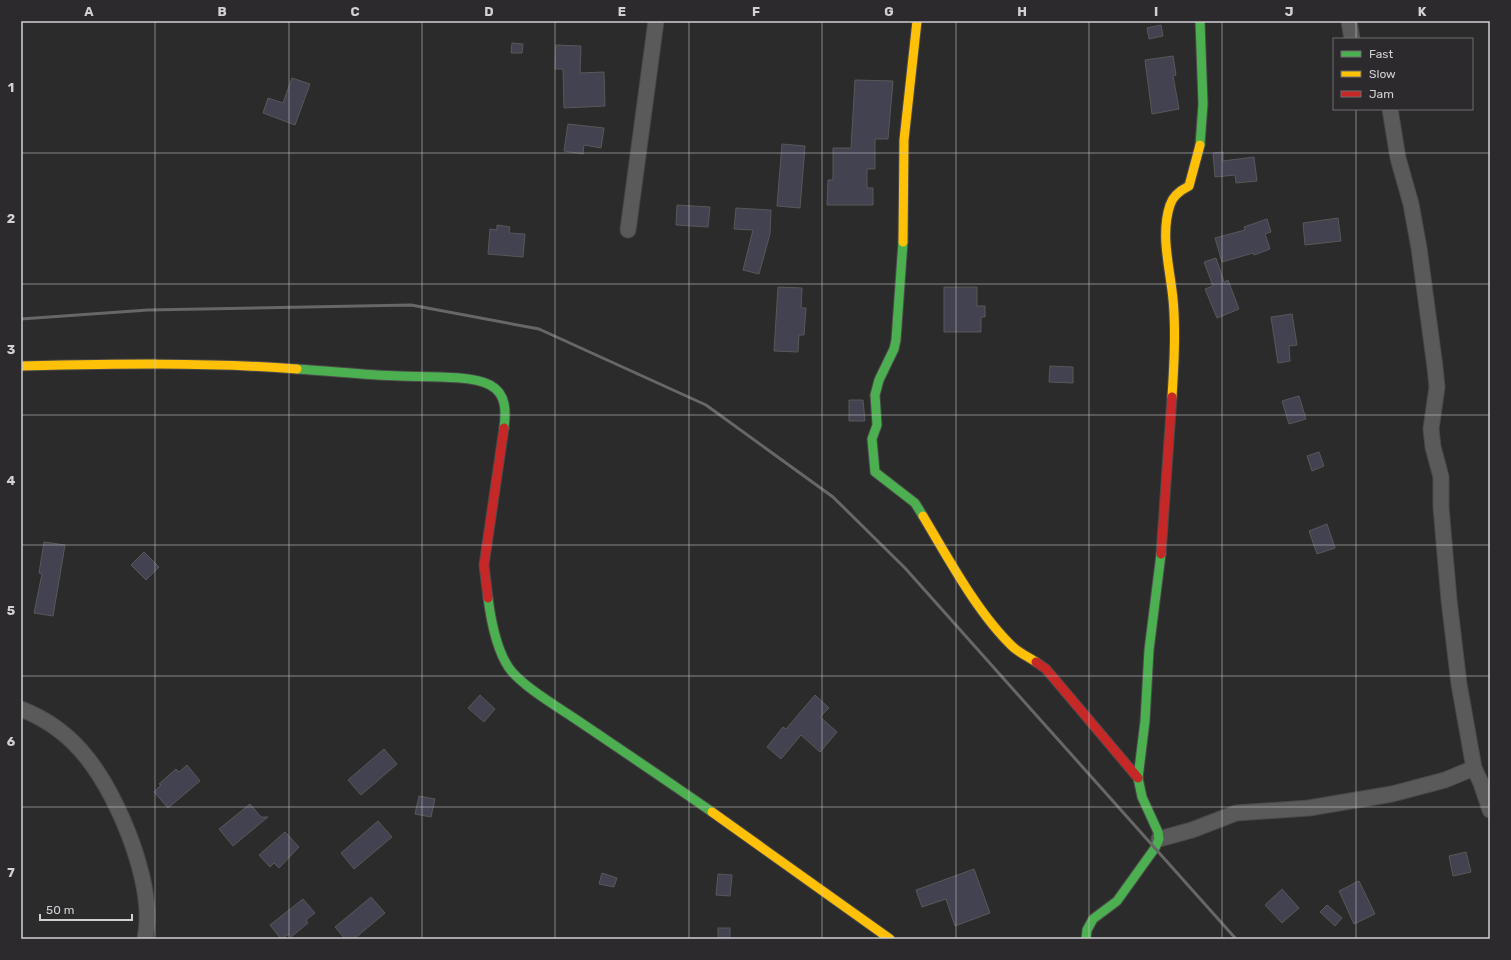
<svg xmlns="http://www.w3.org/2000/svg" width="1511" height="960" viewBox="0 0 1511 960" font-family="Rubik,sans-serif">
  <rect width="100%" height="100%" fill="#2c2b2c"/>
  <g fill="#424250" stroke="#585859">
    <path d="M1161 25 1163 36 1149 39 1147 28Z"/>
    <path d="M512 43 523 44 522 53H511Z"/>
    <path d="M556 45 581 46 580 73 604 72 605 106 564 108 563 69H555Z"/>
    <path d="M1173 56 1176 75 1173 76 1179 109 1152 114 1145 60Z"/>
    <path d="M292 78 310 84 295 125 263 113 268 98 283 103Z"/>
    <path d="M855 80 893 81 888 139H875V169H867V188H873V205H827L828 180H833V148H851Z"/>
    <path d="M568 124 604 128 601 148 584 145 583 154 564 151Z"/>
    <path d="M782 144 805 146 800 208 777 206Z"/>
    <path d="M1223 152V161L1254 157 1257 181 1236 183 1235 175 1215 177 1213 153Z"/>
    <path d="M677 205 710 207 708 227 676 225Z"/>
    <path d="M736 208 771 210 770 234 759 274 743 270 753 230 734 229Z"/>
    <path d="M1338 218 1341 241 1305 245 1303 223Z"/>
    <path d="M1267 219 1271 232 1265 234 1270 249 1254 255 1253 253 1222 262 1215 238 1245 230 1244 227Z"/>
    <path d="M497 225 510 227 509 233 525 234 523 257 488 254 490 229 497 230Z"/>
    <path d="M1216 258 1224 282 1228 280 1239 309 1217 318 1205 289 1213 286 1204 262Z"/>
    <path d="M778 287 802 288 801 308H806L804 335H799L798 352 774 351Z"/>
    <path d="M944 287H977V306H985V317H981V332H944Z"/>
    <path d="M1292 314 1297 345 1289 346 1290 361 1278 363 1271 317Z"/>
    <path d="M1050 366 1073 367V383L1049 382Z"/>
    <path d="M1299 396 1306 419 1289 424 1282 401Z"/>
    <path d="M849 400H863L865 421H849Z"/>
    <path d="M1319 452 1324 466 1312 471 1307 456Z"/>
    <path d="M1327 524 1335 548 1317 554 1309 531Z"/>
    <path d="M44 542 65 545 53 616 34 613 42 574 39 573Z"/>
    <path d="M144 552 159 567 146 580 131 565Z"/>
    <path d="M480 695 495 709 484 722 468 708Z"/>
    <path d="M815 695 829 708 820 717 837 732 820 752 801 735 781 759 767 747 783 727 786 729Z"/>
    <path d="M384 749 397 764 361 795 348 780Z"/>
    <path d="M187 765 200 781 168 808 154 792 161 785 159 784 176 769 179 772Z"/>
    <path d="M419 796 435 799 431 817 415 814Z"/>
    <path d="M250 804 261 817H268L233 846 219 829Z"/>
    <path d="M378 821 392 837 354 869 341 853Z"/>
    <path d="M285 832 299 847 279 868 274 863 270 867 259 855Z"/>
    <path d="M1466 852 1471 872 1453 876 1449 856Z"/>
    <path d="M974 869 990 913 955 926 946 899 922 907 916 890Z"/>
    <path d="M602 873 617 878 614 887 599 884Z"/>
    <path d="M718 874 732 875 730 896 716 895Z"/>
    <path d="M1359 881 1375 914 1354 924 1339 891Z"/>
    <path d="M1282 889 1299 908 1282 923 1265 905Z"/>
    <path d="M371 897 385 913 354 939H345L335 927Z"/>
    <path d="M303 899 315 913 306 920 308 923 291 937 289 934 281 939 270 925Z"/>
    <path d="M1327 905 1342 918 1335 926 1320 912Z"/>
    <rect x="718" y="928" width="12" height="11"/>
  </g>
  <g fill="none" stroke-linecap="round" stroke-linejoin="round">
    <g stroke="#4a494a" stroke-width="17">
      <g id="street">
        <path d="M1349 21 1352 39"/>
        <path d="M1390 109 1398 158 1411 204 1419 248 1435 367 1437 387 1431 429 1433 447 1441 477V507L1449 600 1459 684 1474 768 1481 783 1490 810"/>
        <path d="M628 230 656 21"/>
        <path d="M21 709C47 719 71 737 88 759 120 800 156 887 145 939"/>
        <path d="M1159 839 1192 830 1236 813 1309 808 1392 794 1445 780 1474 768"/>
      </g>
    </g>
    <g stroke="#4a494a" stroke-width="11">
      <g id="fast">
        <path d="M1200 145 1203 104 1200 21"/>
        <path d="M903 242 896 340 894 349 879 380 875 395 877 425 872 439 875 472 915 503 923 516"/>
        <path d="M297 369C331 371 365 375 400 376 422 377 472 375 490 385 507 394 506 412 504 428"/>
        <path d="M488 598C491 621 496 649 509 668 521 685 556 706 574 718 620 749 666 780 712 812"/>
        <path d="M1086 939 1087 930 1093 919 1117 901 1155 848 1159 839 1158 832 1142 797 1138 778 1145 721 1149 650 1161 554"/>
      </g>
    </g>
    <g stroke="#4a494a" stroke-width="11">
      <g id="slow">
        <path d="M903 242 904 140 917 21"/>
        <path d="M21 366C113 364 205 362 297 369"/>
        <path d="M1172 397C1174 365 1176 331 1173 299 1170 268 1160 235 1170 205 1173 195 1181 190 1189 186L1200 145"/>
        <path d="M923 516C948 558 978 614 1013 647 1020 653 1028 657 1036 662"/>
        <path d="M712 812 890 939"/>
      </g>
    </g>
    <g stroke="#4a494a" stroke-width="11">
      <g id="jam">
        <path d="M1161 554 1172 397"/>
        <path d="M488 598 484 565 504 428"/>
        <path d="M1036 662 1046 669 1138 778"/>
      </g>
    </g>
    <use href="#street" stroke="#5a5a5a" stroke-width="15"/>
    <use href="#fast" stroke="#4caf50" stroke-width="9"/>
    <use href="#slow" stroke="#ffc107" stroke-width="9"/>
    <use href="#jam" stroke="#c62828" stroke-width="9"/>
    <path stroke="#686768" stroke-width="3" d="M21 319 148 310 411 305 539 329 706 405 833 497 905 568 1236 939"/>
  </g>
  <path fill="none" stroke="#d1d0d3" stroke-width="1" stroke-opacity="0.55" d="M155 21V939M289 21V939M422 21V939M555 21V939M689 21V939M822 21V939M956 21V939M1089 21V939M1222 21V939M1356 21V39M1356 109V939M21 153H1490M21 284H1490M21 415H1490M21 545H1490M21 676H1490M21 807H1490"/>
  <rect width="1511" height="960" fill="none" stroke="#2c2a2d" stroke-width="44"/>
  <rect x="1333" y="38" width="140" height="72" fill="#2c2a2d" stroke="#6e6c6f"/>
  <rect x="1341" y="51" width="20" height="6" fill="#4caf50" stroke="#6e6c6f"/>
  <text x="1369" y="58" font-size="12" fill="#d1d0d3">Fast</text>
  <rect x="1341" y="71" width="20" height="6" fill="#ffc107" stroke="#6e6c6f"/>
  <text x="1369" y="78" font-size="12" fill="#d1d0d3">Slow</text>
  <rect x="1341" y="91" width="20" height="6" fill="#c62828" stroke="#6e6c6f"/>
  <text x="1369" y="98" font-size="12" fill="#d1d0d3">Jam</text>
  <path d="M40 914v6h92v-6" fill="none" stroke="#d1d0d3" stroke-width="2"/>
  <text x="46" y="914" font-size="12" fill="#d1d0d3" stroke="#2c2a2d" stroke-width="3" paint-order="stroke">50 m</text>
  <rect x="22" y="22" width="1467" height="916" fill="none" stroke="#d1d0d3" stroke-width="1.5"/>
  <g font-size="13" text-anchor="middle" font-weight="bold" fill="#d1d0d3">
    <text x="89" y="16">A</text>
    <text x="222" y="16">B</text>
    <text x="355" y="16">C</text>
    <text x="489" y="16">D</text>
    <text x="622" y="16">E</text>
    <text x="756" y="16">F</text>
    <text x="889" y="16">G</text>
    <text x="1022" y="16">H</text>
    <text x="1156" y="16">I</text>
    <text x="1289" y="16">J</text>
    <text x="1422" y="16">K</text>
    <text x="11" y="92">1</text>
    <text x="11" y="223">2</text>
    <text x="11" y="354">3</text>
    <text x="11" y="485">4</text>
    <text x="11" y="615">5</text>
    <text x="11" y="746">6</text>
    <text x="11" y="877">7</text>
  </g>
</svg>
